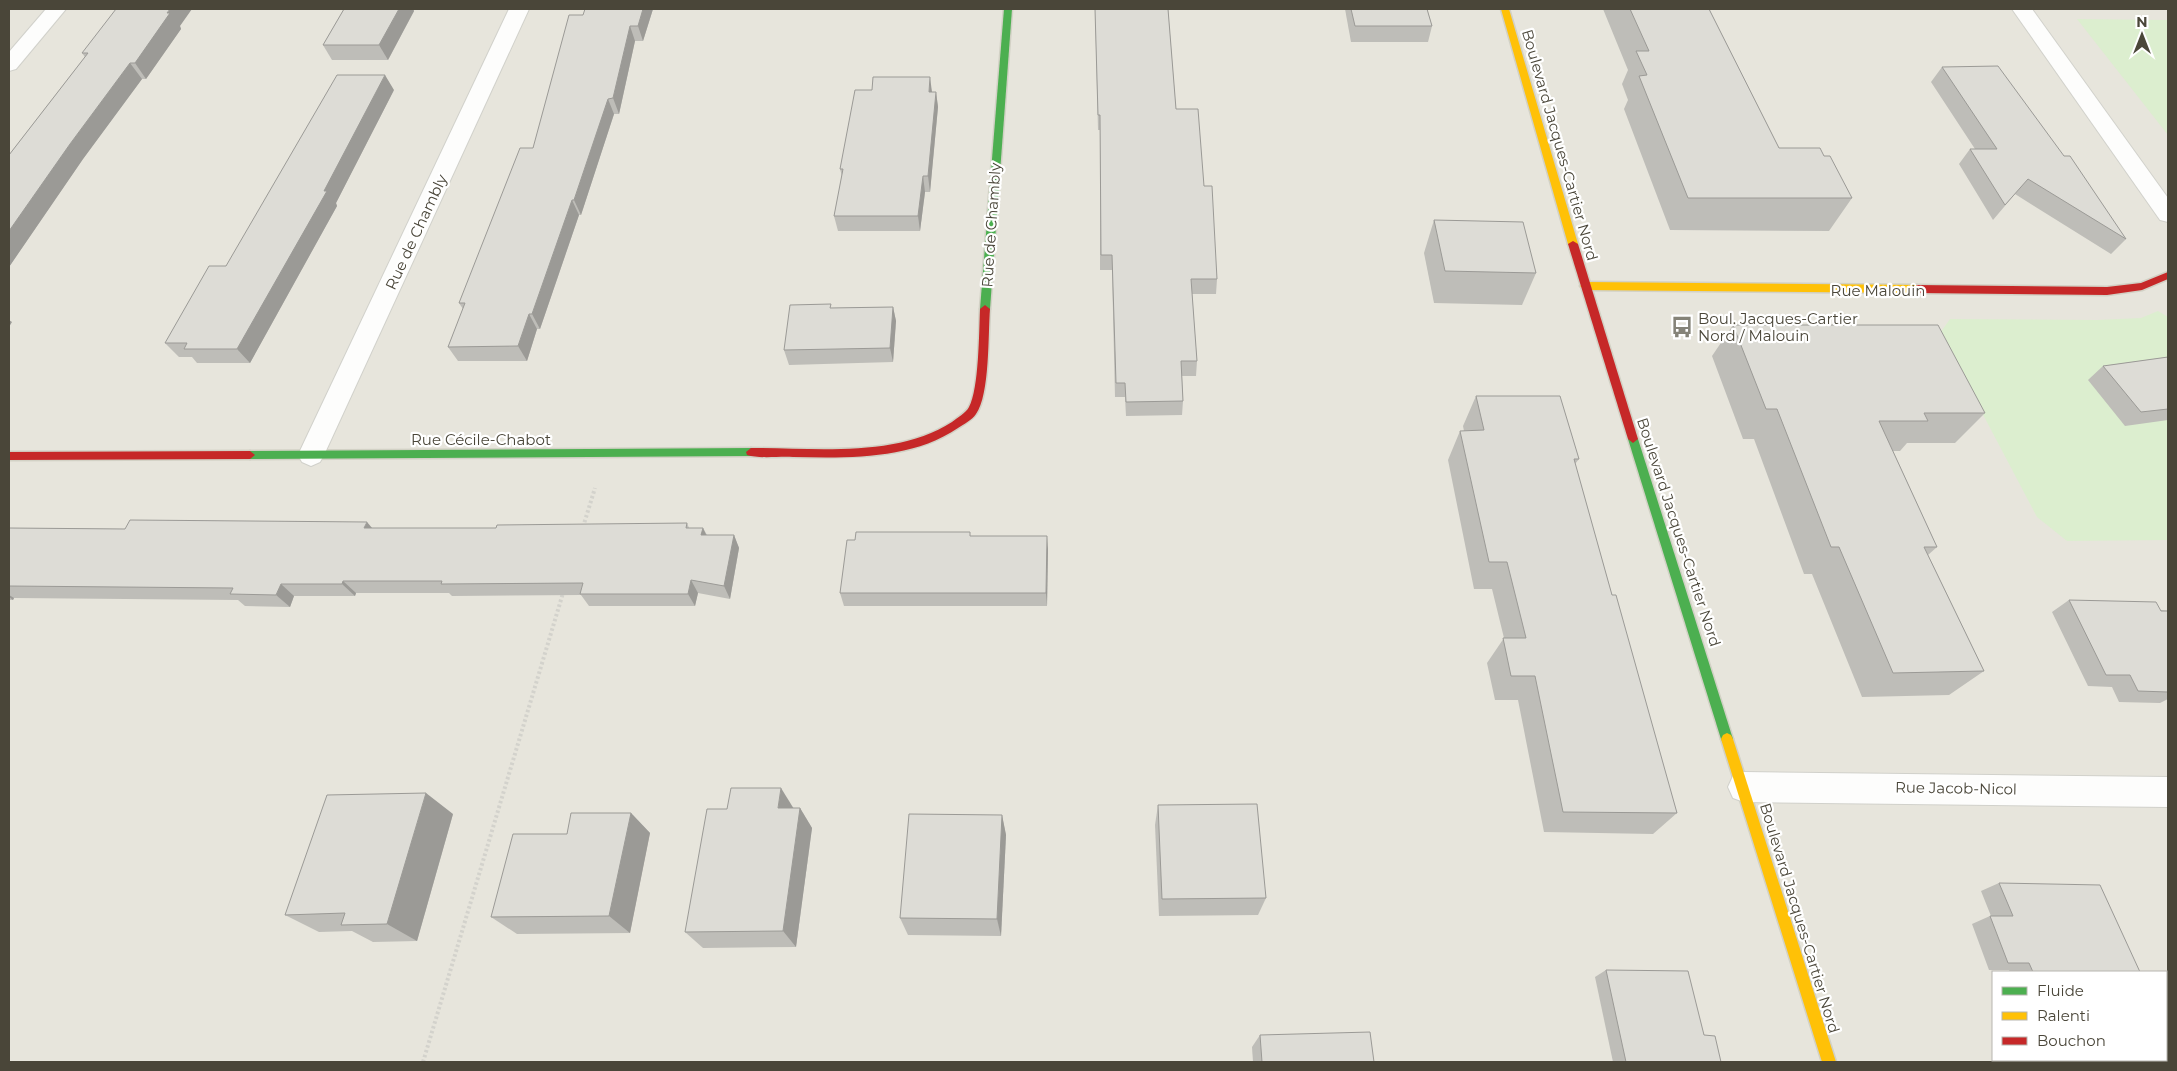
<svg xmlns="http://www.w3.org/2000/svg" width="2177" height="1071" viewBox="0 0 2177 1071" font-family="Montserrat,sans-serif">
  <rect width="100%" height="100%" fill="#f3f3ee"/>
  <path fill="#e7e5dc" fill-rule="evenodd" d="M9 9H2168V1062H9ZM1993 972H2166V1060H1993Z"/>
  <g fill="#dceecf">
    <path d="M2077 19 2168 20V135Z"/>
    <path d="M2158 311 2168 317V540L2067 541 2037 517 1940 333 1950 319 2097 320 2141 318Z"/>
  </g>
  <g fill="none" stroke-linecap="round" stroke-linejoin="round">
    <g stroke="#d1d1cb" stroke-width="2">
      <g id="street">
        <path d="M46 9H66L16 69 9 71V52Z"/>
        <path d="M509 9H529L324 455 320 462 311 466 302 462 298 455Z"/>
        <path d="M2012 9H2032L2168 198V222L2160 220Z"/>
        <path d="M1744 772 2168 777V807L1744 802 1733 798 1728 787 1733 776Z"/>
      </g>
    </g>
    <g stroke="#d2d1c5" stroke-width="3">
      <g id="fast">
        <path d="M1004 9H1012L990 309 985 313 980 309Z"/>
        <path d="M1633 435 1638 439 1733 739 1731 743 1727 745 1723 743 1721 739 1628 439Z"/>
        <path d="M751 448 756 452 751 456 250 459 245 455 250 451Z"/>
      </g>
    </g>
    <g stroke="#d2d1c5" stroke-width="3">
      <g id="slow">
        <path d="M1501 9H1509L1578 244 1576 246H1570L1568 244Z"/>
        <path d="M1585 282 1917 285 1922 289 1917 293 1585 290 1580 286Z"/>
        <path d="M1727 733 1731 735 1733 739 1836 1062H1822L1721 739 1723 735Z"/>
      </g>
    </g>
    <g stroke="#d2d1c5" stroke-width="3">
      <g id="jam">
        <path d="M1573 241 1578 244 1638 439 1633 443 1628 439 1568 244Z"/>
        <path d="M2168 272V279L2142 290 2107 295 1917 293 1912 289 1917 285 2107 287 2141 283Z"/>
        <path d="M985 305 990 309C988 334 990 395 976 414 972 420 964 424 958 428 911 460 848 458 793 457 779 456 760 459 747 455L746 452 751 448C814 448 897 458 952 422 957 418 966 413 969 407 979 389 979 332 980 309Z"/>
        <path d="M250 451 255 455 250 459 9 460V452Z"/>
      </g>
    </g>
    <g stroke="#d3d2cc" stroke-width="4" stroke-dasharray="2.5 2.5" stroke-linecap="butt">
      <path d="M583 527 595 488"/>
      <path d="M423 1062 563 593"/>
    </g>
    <use href="#street" fill="#fdfdfc" fill-rule="evenodd"/>
    <use href="#fast" fill="#4caf50" fill-rule="evenodd"/>
    <use href="#slow" fill="#ffc107" fill-rule="evenodd"/>
    <use href="#jam" fill="#c62828" fill-rule="evenodd"/>
  </g>
  <g fill="#bebdb8">
    <path d="M344 9H413L414 11 388 60H332L323 45Z"/>
    <path d="M653 9 643 41H635L619 114H614L581 215H579L540 329H537L527 361H458L448 347 463 309 459 303 533 148 583 15Z"/>
    <path d="M1095 9H1168L1176 109 1204 186 1217 279 1216 294H1192L1197 361 1196 376H1182L1183 401 1182 415 1126 416 1125 397H1115L1112 270H1100V130H1098Z"/>
    <path d="M1345 9H1427L1432 26 1428 42H1351Z"/>
    <path d="M1603 9H1709L1779 148 1824 156 1852 198 1829 231 1670 230 1624 109 1628 100 1622 84 1628 70Z"/>
    <path d="M180 26 181 29 146 79H142L83 159 9 267V155L85 57 82 53Z"/>
    <path d="M1942 67 2064 156 2126 239 2111 254 2015 194 1993 220 1959 164 1970 149H1975L1931 82Z"/>
    <path d="M394 90 336 203 337 206 250 363H197L192 357H179L165 343 226 266Z"/>
    <path d="M932 92H936L938 107 930 192H925L920 231H838L834 216 842 176 840 169Z"/>
    <path d="M1434 220 1536 273 1522 305 1434 303 1424 253Z"/>
    <path d="M893 307 896 321 893 362 789 365 784 350 832 308Z"/>
    <path d="M1733 325 1985 413 1955 443H1907L1900 451H1893L1937 547 1928 555 1984 671 1949 695 1862 697 1812 574H1804L1754 439H1743L1712 356Z"/>
    <path d="M2168 357V420L2125 426 2088 380 2103 366Z"/>
    <path d="M1476 396 1579 459 1575 464 1612 595 1677 813 1653 834 1544 832 1518 700H1495L1487 663 1504 638 1492 589H1474L1448 460 1460 431H1464L1463 426Z"/>
    <path d="M687 523 689 528H703L707 535H734L739 548 730 599 698 593 695 606H589L581 595 452 596 449 593H356L355 596H294L290 607 245 606 238 600 14 598 13 600H9V528L125 529 496 528Z"/>
    <path d="M971 536 1048 549 1047 606H844L840 593Z"/>
    <path d="M2069 600 2168 611V699L2160 703 2119 702 2112 687 2088 686 2052 612Z"/>
    <path d="M1158 805 1266 898 1258 915 1159 916 1155 825Z"/>
    <path d="M793 808H800L812 828 796 947 703 948 685 932Z"/>
    <path d="M631 813 650 833 630 933 517 934 491 917 567 834Z"/>
    <path d="M453 814 417 941 373 942 352 931 319 932 285 915Z"/>
    <path d="M1002 815 1006 835 1001 936 908 935 900 918Z"/>
    <path d="M1999 883 2140 972H2010L2009 970H1989L1972 924 1990 916H1991L1981 891Z"/>
    <path d="M1606 970 1704 1035 1721 1062H1613L1595 977Z"/>
    <path d="M1260 1035 1374 1062H1253L1252 1047Z"/>
  </g>
  <g fill="#9b9a96">
    <path d="M170 9H192L180 26 181 29 146 79 135 63Z"/>
    <path d="M399 9H413L414 11 388 60 379 45Z"/>
    <path d="M643 9H653L643 41 638 26Z"/>
    <path d="M630 26 635 41 619 114 613 98Z"/>
    <path d="M130 63 142 79 83 159 9 267V231L70 144Z"/>
    <path d="M385 75 394 90 336 203 337 206 250 363 237 349Z"/>
    <path d="M930 77 932 92H929Z"/>
    <path d="M936 92 938 107 930 192 928 176Z"/>
    <path d="M608 99 614 114 581 215 574 200Z"/>
    <path d="M923 176 925 192 920 231 918 216Z"/>
    <path d="M572 200 579 215 540 329 532 314Z"/>
    <path d="M893 307 896 321 893 362 890 348Z"/>
    <path d="M529 314 537 329 527 361 518 346Z"/>
    <path d="M9 320 12 322 9 327Z"/>
    <path d="M367 522 378 535 364 528Z"/>
    <path d="M703 528 709 541 701 535Z"/>
    <path d="M734 535 739 548 730 599 724 586Z"/>
    <path d="M1047 536 1048 549 1047 606 1046 593Z"/>
    <path d="M691 580 698 593 695 606 688 594Z"/>
    <path d="M343 581 356 593 355 596 342 584Z"/>
    <path d="M281 584 294 596 290 607 276 595Z"/>
    <path d="M9 595 14 598 13 600 9 597Z"/>
    <path d="M781 788 794 809 778 808Z"/>
    <path d="M426 793 453 814 417 941 387 924Z"/>
    <path d="M800 808 812 828 796 947 783 931Z"/>
    <path d="M631 813 650 833 630 933 609 916Z"/>
    <path d="M1002 815 1006 835 1001 936 997 919Z"/>
  </g>
  <g fill="#dddcd6" stroke="#9b9a96">
    <path d="M116 9H170L167 13H170L135 63H130L70 144 9 231V155L88 53H82Z"/>
    <path d="M344 9H399L379 45H323Z"/>
    <path d="M585 9H643L638 26H630L613 98 608 99 574 200H572L532 314H529L518 346 448 347 465 303H459L520 148H533L569 15H583Z"/>
    <path d="M1095 9H1168L1176 109H1198L1204 186H1212L1217 279H1191L1197 361H1181L1183 401 1126 402 1125 383H1116L1112 255H1101L1100 115H1098Z"/>
    <path d="M1351 9H1427L1432 26H1355Z"/>
    <path d="M1630 9H1709L1779 148H1820L1824 156H1830L1852 198H1688L1639 76 1647 75 1636 51H1649Z"/>
    <path d="M1998 66 2064 156H2070L2126 239 2028 179 2005 205 1970 149H1997L1942 67Z"/>
    <path d="M337 75H385L324 191H327L237 349H184L187 343H165L209 266H226Z"/>
    <path d="M873 77H930L929 92H936L928 176H923L918 216H834L843 169H840L855 90H872Z"/>
    <path d="M1434 220 1523 222 1536 273 1445 271Z"/>
    <path d="M831 304 830 308 893 307 890 348 784 350 790 305Z"/>
    <path d="M1733 325H1938L1985 413H1924L1928 421H1879L1937 547H1924L1984 671 1893 673 1839 547H1831L1777 409H1766Z"/>
    <path d="M2168 357V409L2141 412 2103 366Z"/>
    <path d="M1476 396H1560L1579 459H1574L1612 595H1616L1677 813 1563 812 1535 676H1511L1503 638H1526L1507 562H1489L1460 431 1484 430Z"/>
    <path d="M130 520 367 522 364 528H496L497 525 687 523 686 528H703L701 535H734L724 586 691 580 688 594H580L583 583 441 584 442 581H343L342 584H281L276 595 230 594 233 588 9 586V528L125 529Z"/>
    <path d="M856 532H970V536H1047L1046 593H840L847 540H855Z"/>
    <path d="M2069 600 2156 602 2161 611H2168V692L2138 691 2130 675H2106Z"/>
    <path d="M731 788H781L778 808H800L783 931 685 932 707 809H727Z"/>
    <path d="M426 793 387 924 341 925 345 913 285 915 327 795Z"/>
    <path d="M1257 804 1266 898 1162 899 1158 805Z"/>
    <path d="M571 813H631L609 916 491 917 513 834H567Z"/>
    <path d="M909 814 1002 815 997 919 900 918Z"/>
    <path d="M1999 883 2100 885 2140 972H2033L2029 963H2008L1990 916H2013Z"/>
    <path d="M1606 970 1688 971 1704 1035 1715 1036 1721 1062H1626Z"/>
    <path d="M1370 1032 1374 1062H1262L1260 1035Z"/>
  </g>
  <defs>
    <g id="bus-bare" transform="scale(1.725)"><path d="M-5-6H5V4H4V6H2V4H-2V6H-4V4H-5ZM-3.5-4V0h7V-4ZM-3.5 1.2v1.5H-2V1.2ZM2 1.2v1.5H3.5V1.2Z" fill="#858378" stroke="#fff" stroke-width="2.5" paint-order="stroke"/></g>
  </defs>
  <g fill-rule="evenodd">
    <use href="#bus-bare" x="1682" y="327"/>
  </g>
  <g text-anchor="middle" dominant-baseline="central" stroke-width="4.5" stroke-linejoin="round" paint-order="stroke">
    <g font-size="15" fill="#4a4639" stroke="#fff">
      <text transform="translate(1560 145) rotate(74)">Boulevard Jacques-Cartier Nord</text>
      <text transform="translate(991 225) rotate(-86)">Rue de Chambly</text>
      <text transform="translate(416 232) rotate(-65)">Rue de Chambly</text>
      <text x="1878" y="290">Rue Malouin</text>
      <text x="481" y="439">Rue Cécile-Chabot</text>
      <text transform="translate(1679 532) rotate(72)">Boulevard Jacques-Cartier Nord</text>
      <text transform="translate(1956 788) rotate(1)">Rue Jacob-Nicol</text>
      <text transform="translate(1800 918) rotate(73)">Boulevard Jacques-Cartier Nord</text>
    </g>
    <g font-size="15" fill="#4a4639" stroke="#fff" text-anchor="start">
      <text x="1698" y="318">Boul. Jacques-Cartier<tspan x="1698" dy="17">Nord / Malouin</tspan></text>
    </g>
  </g>
  <rect width="2177" height="1071" fill="none" stroke="#4a4639" stroke-width="20"/>
  <rect x="1992" y="971" width="175" height="90" fill="#ffffff" stroke="#b7b5b0"/>
  <rect x="2002" y="987" width="25" height="8" fill="#4caf50" stroke="#b7b5b0"/>
  <text x="2037" y="996" font-size="15" fill="#4a4639">Fluide</text>
  <rect x="2002" y="1012" width="25" height="8" fill="#ffc107" stroke="#b7b5b0"/>
  <text x="2037" y="1021" font-size="15" fill="#4a4639">Ralenti</text>
  <rect x="2002" y="1037" width="25" height="8" fill="#c62828" stroke="#b7b5b0"/>
  <text x="2037" y="1046" font-size="15" fill="#4a4639">Bouchon</text>
  <g transform="translate(2142 35)" stroke="#ffffff" stroke-width="4" paint-order="stroke">
  <path d="M0-4L9 19L0 12L-9 19Z" fill="#4a4639"/>
  <text y="-8" font-size="14" font-weight="bold" text-anchor="middle" fill="#4a4639">N</text>
  </g>
</svg>
